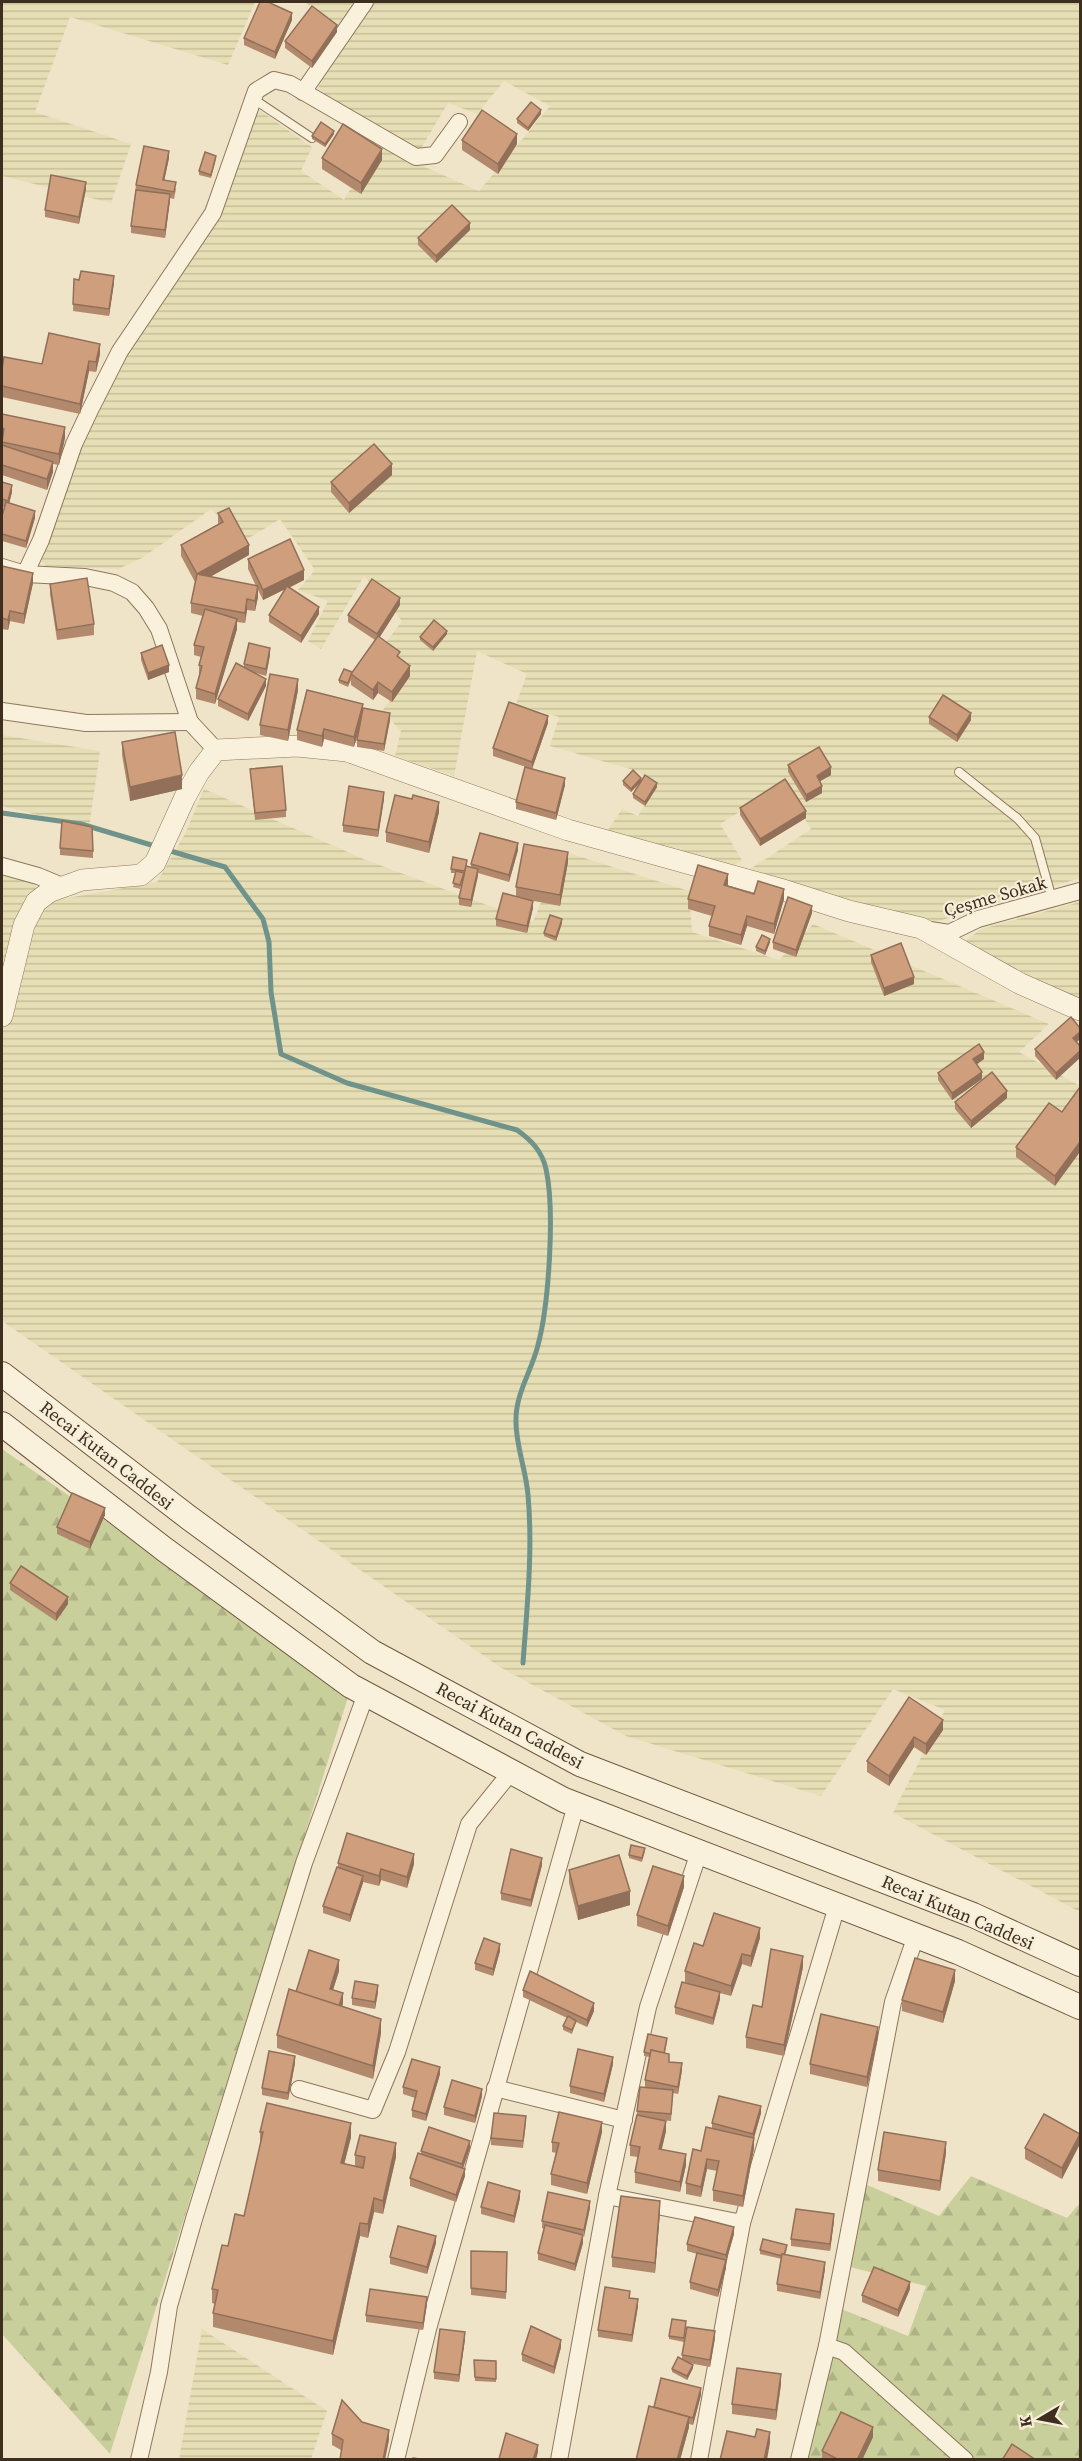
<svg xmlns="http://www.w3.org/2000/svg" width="1082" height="2461" viewBox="0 0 1082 2461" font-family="'Source Serif 4',serif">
  <defs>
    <pattern id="farmland-rules" width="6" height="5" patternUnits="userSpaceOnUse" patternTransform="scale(1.5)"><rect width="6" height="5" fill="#e6deb5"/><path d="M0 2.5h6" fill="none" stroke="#c6bf9b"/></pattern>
    <pattern id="forest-firs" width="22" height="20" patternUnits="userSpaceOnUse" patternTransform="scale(1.5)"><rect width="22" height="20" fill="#c9cf9b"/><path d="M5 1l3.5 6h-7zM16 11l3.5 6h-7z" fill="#aeb285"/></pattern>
  </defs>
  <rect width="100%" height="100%" fill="#f0e4c8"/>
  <g fill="url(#farmland-rules)">
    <path d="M2 2H255L228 65 70 17 35 112 131 144 111 203 2 176Z"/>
    <path d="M305 2H1080V878L896 934 769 883 740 881 750 869 811 829 783 785 720 824 742 860 715 879 600 842 622 809 638 816 657 786 637 771 550 746 559 717 516 704 527 674 477 651 454 776 395 756 401 731 382 711 410 675 385 644 402 621 364 576 321 649 308 641 328 601 298 590 315 570 280 519 244 541 211 509 142 558 118 569 46 566 40 559 74 443 259 110 312 147 301 171 344 200 376 145 479 191 550 106 504 81 477 114 448 103 420 150 339 108 318 88 342 38Z"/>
    <path d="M2 735 100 751 89 828 2 806Z"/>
    <path d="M204 789 366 860 533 922 562 851 689 891 692 932 779 960 813 924 1049 1024 1019 1052 1080 1086V1912L893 1813 945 1710 893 1689 821 1796 626 1736 500 1667 2 1321V866L7 867 56 900 157 882 185 834Z"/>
    <path d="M1080 902V1010L963 943 981 929Z"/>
    <path d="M202 2329 327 2411 311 2459H179Z"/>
  </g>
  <g fill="url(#forest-firs)">
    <path d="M2 1449 350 1691 110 2454 2 2334Z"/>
    <path d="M971 2176 1067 2218 1080 2203V2459L798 2460 834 2306 908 2336 926 2286 842 2265 858 2181 939 2216Z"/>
  </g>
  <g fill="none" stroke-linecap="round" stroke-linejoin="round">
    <g stroke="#6f938a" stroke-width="5">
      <path d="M2 813 81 824 158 847"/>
      <path d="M167 850 225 867 263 919 269 942 271 992 281 1054 347 1083 517 1130C531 1140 542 1151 546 1169 555 1210 549 1304 538 1345 532 1370 516 1393 516 1419 515 1444 526 1469 528 1495 533 1551 527 1607 523 1663"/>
    </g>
    <g stroke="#8d765c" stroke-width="10">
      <g id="service">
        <path d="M252 98 312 138"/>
        <path d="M959 772 1017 818 1035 838 1052 899"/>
      </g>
    </g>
    <g stroke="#8d765c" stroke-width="18">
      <g id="minor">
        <path d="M303 92 365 2"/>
        <path d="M2 567 25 574 85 577 114 583 132 592 146 608 159 629 190 722 216 750"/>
        <path d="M25 574 41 540 74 444 91 408 120 351 213 213 256 91 274 80 290 84 416 157 435 155 459 122"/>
        <path d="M2 711 86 723 190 722"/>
        <path d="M2 866 38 876 62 886"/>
        <path d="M930 930 949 933 978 919 1080 891"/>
        <path d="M495 2088 624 2120"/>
        <path d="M299 2089 373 2110 397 2052 469 1824 511 1772"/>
        <path d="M607 2196 742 2223 837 1906"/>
        <path d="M827 2346 844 2352 965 2460"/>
        <path d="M139 2460 159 2372 169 2306 194 2219 304 1863 366 1694"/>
        <path d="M396 2460 428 2329 576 1805"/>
        <path d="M559 2460 607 2196 648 2007 699 1852"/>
        <path d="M699 2460 742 2223"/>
        <path d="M799 2460 827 2346 893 2002 916 1936"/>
      </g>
    </g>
    <g stroke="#8d765c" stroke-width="22">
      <path id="tertiary" d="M2 1016 24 925 36 902 49 892 82 880 141 875 155 863 185 797 199 772 216 750 297 746 347 751 568 830 780 889 849 911 921 928 1019 983 1080 1010"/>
    </g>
    <g stroke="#6f573f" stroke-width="26">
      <g id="secondary">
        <path d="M2 1374 188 1517 372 1652 580 1764 973 1915 1080 1964"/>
        <path d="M2 1424 164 1549 351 1686 564 1800 958 1952 1080 2007"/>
      </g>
    </g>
    <use href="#service" stroke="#faf1dc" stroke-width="8"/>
    <use href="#minor" stroke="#faf1dc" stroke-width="16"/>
    <use href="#tertiary" stroke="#faf1dc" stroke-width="21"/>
    <use href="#secondary" stroke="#faf1dc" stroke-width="24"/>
  </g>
  <g fill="#b2896c">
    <path d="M292 20 275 59 244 45V38Z"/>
    <path d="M337 32 312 68 285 48V41Z"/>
    <path d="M541 114 528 131 517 123V119Z"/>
    <path d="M334 134 325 147 312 139V136Z"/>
    <path d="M462 140 517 144 498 174 462 150Z"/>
    <path d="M169 158 164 180 176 189 174 199 170 198 165 238 131 233V226L136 185Z"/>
    <path d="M322 158 382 160 361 194 322 169Z"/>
    <path d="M216 159 211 178 199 175V171Z"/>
    <path d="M86 189 79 224 45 217V210Z"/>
    <path d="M470 230 436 263 418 245V238Z"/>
    <path d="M74 279 114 283 109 316 73 311Z"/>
    <path d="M100 354 96 372 89 371 80 414 2 397V369L42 364Z"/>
    <path d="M2 414 65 438 59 465 53 464V472L47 490 2 475Z"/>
    <path d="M392 475 349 513 331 492V482Z"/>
    <path d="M2 482 12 492 9 503 35 518 26 548 2 541V516L4 507 2 506Z"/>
    <path d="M218 513 249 555 210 577 256 586 248 569V559L304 580 289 588 319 614 301 643 269 622V615L285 589 263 600 258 590V597L255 611 247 610 245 623 237 622V629L215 704 196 699V688L199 676V665L201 657 194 655V645L203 616 191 613V603L195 582 181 556V545L218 524Z"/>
    <path d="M2 566 33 583 24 624 10 621 8 630 2 629Z"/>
    <path d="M50 584 94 624V635L57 640 50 594Z"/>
    <path d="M400 605 380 637 400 658 410 676 392 702 378 693 373 700 351 685V680L348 687 339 683V680L352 672 375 640 348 622V615Z"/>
    <path d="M447 634 433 651 420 640V637Z"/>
    <path d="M141 653 169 672 148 680 141 660Z"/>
    <path d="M270 655 266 676 256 673 266 686 248 721 218 706V699L244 668V664Z"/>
    <path d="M298 690 288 741 260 735V725Z"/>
    <path d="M363 711 390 720 384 751 357 747V740L360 723 354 747 324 739 322 747 297 740V730Z"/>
    <path d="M929 717 971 720 957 742 929 724Z"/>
    <path d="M548 723 532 769 493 756V748Z"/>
    <path d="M122 742 182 789 130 801 122 755Z"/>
    <path d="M788 765 831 775 820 781 822 793 806 802 788 772Z"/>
    <path d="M250 769 286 810V817L255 820Z"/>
    <path d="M641 780 657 787 645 806 633 798V794L640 783 631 792 623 785V781Z"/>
    <path d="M565 785 556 820 516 809V802Z"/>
    <path d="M384 799 378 837 343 832V825Z"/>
    <path d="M740 808 806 818 760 846 740 815Z"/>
    <path d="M439 812 429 853 386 842V832Z"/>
    <path d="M60 848 93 851V858L60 855Z"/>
    <path d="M518 850 509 882 478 873 471 907 459 905V898L464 875 460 889 453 887 456 873H451V869L467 867 471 868V864Z"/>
    <path d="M568 862 560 906 529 900 533 908 527 933 496 926V919L516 896V887Z"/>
    <path d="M728 884 727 886 754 894 784 899 774 934 747 926 741 945 709 936V926L712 916 688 909V899Z"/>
    <path d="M812 913 796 957 773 949V942Z"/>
    <path d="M562 923 556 941 544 936V933Z"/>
    <path d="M770 942 765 955 756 951V947Z"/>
    <path d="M871 955 914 984 884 996 871 962Z"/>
    <path d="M1080 1039 1077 1042 1056 1080 1035 1056V1049Z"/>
    <path d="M984 1059 977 1064 982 1079 952 1100 938 1080V1073Z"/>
    <path d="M1007 1098 971 1128 955 1109V1102Z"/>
    <path d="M1062 1112 1055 1186 1016 1157V1147Z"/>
    <path d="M105 1515 90 1549 57 1534V1527Z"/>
    <path d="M10 1583 68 1604 56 1621 10 1590Z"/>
    <path d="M909 1697 943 1730 926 1755 914 1747 889 1786 867 1772V1761Z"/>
    <path d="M645 1851 642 1862 629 1858V1855Z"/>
    <path d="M338 1863 414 1864 407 1888 381 1880 379 1886 363 1882 350 1922 323 1913V1906L338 1867Z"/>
    <path d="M542 1865 531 1907 501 1900V1893Z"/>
    <path d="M569 1870 630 1905 578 1920 569 1883Z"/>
    <path d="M684 1887 668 1936 637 1926V1915Z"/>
    <path d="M760 1938 751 1967 742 1964 731 1996 720 1993V1999L713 2025 675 2014V2007L710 1990 685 1982V1971L703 1946Z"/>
    <path d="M500 1951 493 1976 475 1970V1963Z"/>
    <path d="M803 1967 784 2056 746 2048V2037Z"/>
    <path d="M339 1971 333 1990 343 2003 342 2007 381 2033 373 2079 277 2048V2035L296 1992Z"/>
    <path d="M955 1981 943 2023 902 2011V2000Z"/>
    <path d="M523 1990 594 2011 587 2027 576 2022 572 2034 563 2030V2026L567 2018 523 1997Z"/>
    <path d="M378 1992 375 2009 352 2005V1998Z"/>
    <path d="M878 2037 867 2087 810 2074V2064Z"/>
    <path d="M667 2041 665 2053 669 2062 682 2070 678 2094 673 2093 671 2121 662 2120 666 2131 662 2149 686 2165 680 2192 635 2183V2172L638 2157 630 2156V2145L637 2115V2111L645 2087V2080L650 2057 644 2056V2052Z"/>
    <path d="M295 2063 288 2100 262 2095V2088Z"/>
    <path d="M613 2064 604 2102 570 2093V2086Z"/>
    <path d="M440 2074 426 2121 412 2117V2110L415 2098 403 2094V2087Z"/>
    <path d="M482 2096 475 2123 444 2115V2107Z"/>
    <path d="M761 2113 754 2138V2148L743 2207 713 2201V2190L717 2171 707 2169 701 2197 686 2194V2183L712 2129V2123Z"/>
    <path d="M526 2123 523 2148 491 2145V2138Z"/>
    <path d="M260 2132 351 2137 344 2164 355 2166V2155L396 2157 383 2214 374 2212 368 2238 360 2236 333 2355 213 2327V2313L215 2304 212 2303V2289L228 2246 244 2216 260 2145Z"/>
    <path d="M602 2132 587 2194 551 2185V2174L556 2153 552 2152V2142Z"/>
    <path d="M1080 2134 1062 2179 1025 2159V2148Z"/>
    <path d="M470 2148 463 2168 465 2176 456 2202 410 2186V2178L421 2154V2151Z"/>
    <path d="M946 2153 940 2191 878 2181V2170Z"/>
    <path d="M520 2198 514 2223 481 2214V2207Z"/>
    <path d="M590 2208 583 2237V2243L575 2271 538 2260V2253L544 2229 542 2228V2221Z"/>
    <path d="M660 2212 655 2273 612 2267V2257Z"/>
    <path d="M834 2221 830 2251 791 2246V2239Z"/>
    <path d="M734 2234 726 2262V2268L718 2297 690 2289V2282L697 2254 687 2251V2244Z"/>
    <path d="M436 2243 427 2274 390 2264V2257Z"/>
    <path d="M787 2249 785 2255 825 2269 820 2299 777 2291V2284L782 2259 760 2254V2250Z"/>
    <path d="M471 2251 507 2252 506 2299 471 2295Z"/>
    <path d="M910 2289 898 2317 862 2302V2295Z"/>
    <path d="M427 2304 423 2330 366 2322V2315Z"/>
    <path d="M638 2306 632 2342 598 2337V2330Z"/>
    <path d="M686 2325 684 2342 669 2339V2336Z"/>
    <path d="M715 2338 710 2367 689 2363 693 2368 687 2380 672 2372V2369L682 2359V2355Z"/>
    <path d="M465 2339 459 2382 434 2379V2372Z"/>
    <path d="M561 2347 554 2374 522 2361V2354Z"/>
    <path d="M474 2360 496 2361V2382L475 2381Z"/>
    <path d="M781 2384 776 2420 732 2414V2404Z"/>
    <path d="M701 2395 693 2425 689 2424V2427L680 2460H636L654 2407Z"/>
    <path d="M362 2422 389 2440 341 2450 332 2445V2434Z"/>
    <path d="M873 2437 862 2460H822V2451Z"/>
  </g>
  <g fill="#916f58">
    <path d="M292 13V20L275 59V52Z"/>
    <path d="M337 25V32L312 68V61Z"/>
    <path d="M541 110V114L528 131V128Z"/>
    <path d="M334 131V134L325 147V144Z"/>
    <path d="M517 134V144L498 174V164Z"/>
    <path d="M382 149V160L361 194V183Z"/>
    <path d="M169 151V158L163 187V180Z"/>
    <path d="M86 182V189L79 224V217Z"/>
    <path d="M170 194V201L165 238V230Z"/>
    <path d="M470 223V230L436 263V256Z"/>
    <path d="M114 276V283L109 316V309Z"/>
    <path d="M100 344V354L96 372V362Z"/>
    <path d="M89 361V371L80 414V404Z"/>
    <path d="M65 427V438L59 465V454Z"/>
    <path d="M53 462V472L47 490V479Z"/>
    <path d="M392 464V475L349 513V503Z"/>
    <path d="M12 485V492L8 508V501Z"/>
    <path d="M35 511V518L26 548V541Z"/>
    <path d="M249 545V555L197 584V574Z"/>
    <path d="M304 570V580L263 600V590Z"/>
    <path d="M33 573V583L24 624V614Z"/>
    <path d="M258 586V597L255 611V601Z"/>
    <path d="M400 598V605L377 641V634Z"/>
    <path d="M247 599V610L245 623V613Z"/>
    <path d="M319 607V614L301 643V636Z"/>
    <path d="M10 611V621L8 630V620Z"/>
    <path d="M237 619V629L215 704V694Z"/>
    <path d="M447 631V634L433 651V647Z"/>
    <path d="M270 648V655L266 676V669Z"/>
    <path d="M169 665V672L148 680V673Z"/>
    <path d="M410 666V676L392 702V692Z"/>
    <path d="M266 679V686L248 721V714Z"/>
    <path d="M298 679V690L288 741V730Z"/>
    <path d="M378 682V693L373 700V690Z"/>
    <path d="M363 704V715L354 747V737Z"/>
    <path d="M390 713V720L384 751V744Z"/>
    <path d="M971 713V720L957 742V735Z"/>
    <path d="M548 716V723L532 769V762Z"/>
    <path d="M324 729V739L322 747V736Z"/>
    <path d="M831 767V775L817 783V776Z"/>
    <path d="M182 775V789L130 801V787Z"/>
    <path d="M565 778V785L556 820V813Z"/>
    <path d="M641 778V781L631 792V789Z"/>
    <path d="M657 783V787L645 806V802Z"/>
    <path d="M822 786V793L806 802V795Z"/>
    <path d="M384 792V799L378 837V830Z"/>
    <path d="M439 802V812L429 853V842Z"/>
    <path d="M806 811V818L760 846V839Z"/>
    <path d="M518 843V850L509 882V875Z"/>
    <path d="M568 852V862L560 906V895Z"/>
    <path d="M478 869V876L471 907V900Z"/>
    <path d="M728 874V884L724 896V885Z"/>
    <path d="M784 889V899L774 934V924Z"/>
    <path d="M533 901V908L527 933V926Z"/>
    <path d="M812 906V913L796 957V950Z"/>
    <path d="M747 916V926L741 945V935Z"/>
    <path d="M562 919V923L556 941V937Z"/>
    <path d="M770 939V942L765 955V951Z"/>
    <path d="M914 977V984L884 996V988Z"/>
    <path d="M1080 1032V1039L1073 1045V1038Z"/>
    <path d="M1080 1051V1058L1056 1080V1073Z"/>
    <path d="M984 1052V1059L973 1067V1059Z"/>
    <path d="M982 1072V1079L952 1100V1093Z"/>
    <path d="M1007 1091V1098L971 1128V1121Z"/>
    <path d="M1080 1142V1152L1055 1186V1176Z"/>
    <path d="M105 1508V1515L90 1549V1542Z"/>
    <path d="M68 1597V1604L56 1621V1614Z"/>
    <path d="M943 1720V1730L926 1755V1744Z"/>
    <path d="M914 1737V1747L889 1786V1776Z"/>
    <path d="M414 1854V1864L407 1888V1877Z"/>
    <path d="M542 1858V1865L531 1907V1900Z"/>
    <path d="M381 1869V1880L379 1886V1876Z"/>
    <path d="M363 1876V1883L350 1922V1915Z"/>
    <path d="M684 1876V1887L668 1936V1926Z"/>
    <path d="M630 1891V1905L578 1920V1906Z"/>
    <path d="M760 1928V1938L751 1967V1956Z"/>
    <path d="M500 1944V1951L493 1976V1969Z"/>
    <path d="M742 1954V1964L731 1996V1986Z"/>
    <path d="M803 1956V1967L784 2056V2045Z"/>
    <path d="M339 1960V1971L330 1999V1989Z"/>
    <path d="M955 1970V1981L943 2023V2012Z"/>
    <path d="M378 1985V1992L375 2009V2002Z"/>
    <path d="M720 1992V1999L713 2025V2018Z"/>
    <path d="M343 1993V2003L338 2019V2008Z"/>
    <path d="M594 2003V2011L587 2027V2020Z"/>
    <path d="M381 2019V2033L373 2079V2066Z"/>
    <path d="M878 2027V2037L867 2087V2077Z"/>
    <path d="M295 2056V2063L288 2100V2093Z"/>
    <path d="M613 2057V2064L604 2102V2094Z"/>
    <path d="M682 2063V2070L678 2094V2087Z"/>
    <path d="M440 2067V2074L426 2121V2114Z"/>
    <path d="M482 2089V2096L475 2123V2116Z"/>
    <path d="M761 2106V2113L753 2141V2134Z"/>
    <path d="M666 2121V2131L659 2159V2149Z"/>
    <path d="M602 2122V2132L587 2194V2183Z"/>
    <path d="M351 2123V2137L341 2177V2163Z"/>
    <path d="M1080 2134V2144L1062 2179V2168Z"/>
    <path d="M754 2138V2148L743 2207V2196Z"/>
    <path d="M470 2141V2148L462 2171V2164Z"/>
    <path d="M946 2142V2153L940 2191V2181Z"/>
    <path d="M396 2143V2157L383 2214V2201Z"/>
    <path d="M686 2154V2165L680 2192V2182Z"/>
    <path d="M707 2159V2169L701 2197V2187Z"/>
    <path d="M465 2169V2176L456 2202V2195Z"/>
    <path d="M520 2191V2198L514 2223V2216Z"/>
    <path d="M374 2198V2212L368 2238V2224Z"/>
    <path d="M590 2201V2208L584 2237V2230Z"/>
    <path d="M660 2201V2212L655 2273V2263Z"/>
    <path d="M834 2214V2221L830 2251V2244Z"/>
    <path d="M360 2223V2236L333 2355V2341Z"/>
    <path d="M734 2227V2234L726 2262V2255Z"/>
    <path d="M583 2235V2243L575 2271V2264Z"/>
    <path d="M436 2236V2243L427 2274V2267Z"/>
    <path d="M726 2260V2268L718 2297V2290Z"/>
    <path d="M825 2262V2269L820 2299V2292Z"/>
    <path d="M910 2282V2289L898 2317V2310Z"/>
    <path d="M427 2297V2304L423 2330V2323Z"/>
    <path d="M638 2299V2306L632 2342V2335Z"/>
    <path d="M715 2331V2338L710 2367V2360Z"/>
    <path d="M465 2332V2339L459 2382V2375Z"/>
    <path d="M561 2340V2347L554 2374V2367Z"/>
    <path d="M693 2365V2368L687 2380V2376Z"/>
    <path d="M781 2374V2384L776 2420V2410Z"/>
    <path d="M701 2388V2395L693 2425V2418Z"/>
    <path d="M689 2417V2427L680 2460H677Z"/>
    <path d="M873 2427V2437L862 2460H857Z"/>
    <path d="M389 2430V2440L385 2460H383Z"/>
    <path d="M770 2432V2443L767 2460H764Z"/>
    <path d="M538 2445V2452L536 2460H533Z"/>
  </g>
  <g fill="#cf9f7d" stroke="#916f58" stroke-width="1.5">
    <path d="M260 2H268L292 13 275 52 244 38Z"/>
    <path d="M312 6 337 25 312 61 285 41Z"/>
    <path d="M531 102 541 110 528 128 517 119Z"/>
    <path d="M482 110 517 134 498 164 462 140Z"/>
    <path d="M321 122 334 131 325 144 312 136Z"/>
    <path d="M343 124 382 149 361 183 322 158Z"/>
    <path d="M144 146 169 151 163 180 176 182 174 192 136 185Z"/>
    <path d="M205 152 216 156 211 175 199 171Z"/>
    <path d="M51 175 86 182 79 217 45 210Z"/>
    <path d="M136 190 170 194 165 230 131 226Z"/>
    <path d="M452 205 470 223 436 256 418 238Z"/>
    <path d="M81 271 114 276 109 309 73 304 74 279 79 280Z"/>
    <path d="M49 333 100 344 96 362 89 361 80 404 2 386V369L4 357 42 364Z"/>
    <path d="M2 414 65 427 59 454 2 442 4 429 2 428Z"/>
    <path d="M374 444 392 464 349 503 331 482Z"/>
    <path d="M2 445 53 462 47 479 2 465Z"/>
    <path d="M2 482 12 485 8 501 2 499Z"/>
    <path d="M6 502 35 511 26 541 2 534V516Z"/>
    <path d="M229 508 249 545 197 574 181 545 223 522 218 513Z"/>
    <path d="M290 539 304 570 263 590 248 559Z"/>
    <path d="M2 566 33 573 24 614 10 611 8 620 2 618Z"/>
    <path d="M197 574 258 586 255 601 247 599 245 613 191 603Z"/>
    <path d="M87 578 94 624 57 630 50 584Z"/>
    <path d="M372 579 400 598 377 634 348 615Z"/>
    <path d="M287 586 319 607 301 636 269 615Z"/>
    <path d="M205 609 237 619 215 694 196 688 202 666 199 665 204 647 194 645Z"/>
    <path d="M434 620 447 631 433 647 420 637Z"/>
    <path d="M378 636 400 652 397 656 410 666 392 692 378 682 373 690 351 674Z"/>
    <path d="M249 643 270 648 266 669 244 664Z"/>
    <path d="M162 645 169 665 148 673 141 653Z"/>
    <path d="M236 663 266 679 248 714 218 699Z"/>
    <path d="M344 669 352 672 348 683 339 680Z"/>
    <path d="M270 674 298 679 288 730 260 725Z"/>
    <path d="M307 690 363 704 354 737 324 729 322 736 297 730Z"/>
    <path d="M943 695 971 713 957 735 929 717Z"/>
    <path d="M509 702 548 716 532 762 493 748Z"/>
    <path d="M363 708 390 713 384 744 357 740Z"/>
    <path d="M175 732 182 775 130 787 122 742Z"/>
    <path d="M819 747 831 767 817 776 822 786 806 795 788 765Z"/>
    <path d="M282 766 286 810 255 813 250 769Z"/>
    <path d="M525 767 565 778 556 813 516 802Z"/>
    <path d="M633 770 641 778 631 789 623 781Z"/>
    <path d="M645 775 657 783 645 802 633 794Z"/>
    <path d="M785 779 806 811 760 839 740 808Z"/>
    <path d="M349 786 384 792 378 830 343 825Z"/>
    <path d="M395 795 412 799 413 795 439 802 429 842 386 832Z"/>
    <path d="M62 821 92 827 93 851 60 848Z"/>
    <path d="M480 833 518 843 509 875 471 864Z"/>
    <path d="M524 844 568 852 560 895 516 887Z"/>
    <path d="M453 857 467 860 465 871 451 869Z"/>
    <path d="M698 865 728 874 724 885 754 894 758 881 784 889 774 924 747 916 741 935 709 926 715 906 688 899Z"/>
    <path d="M466 866 478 869 471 900 459 898Z"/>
    <path d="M456 871 464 873 460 885 453 883Z"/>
    <path d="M503 893 533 901 527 926 496 919Z"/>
    <path d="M788 897 812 906 796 950 773 942Z"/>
    <path d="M550 915 562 919 556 937 544 933Z"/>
    <path d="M762 935 770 939 765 951 756 947Z"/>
    <path d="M901 943 914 977 884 988 871 955Z"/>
    <path d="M1071 1017 1080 1028V1032L1073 1038 1080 1046V1051L1056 1073 1035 1049Z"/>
    <path d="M979 1044 984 1052 973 1059 982 1072 952 1093 938 1073Z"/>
    <path d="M992 1072 1007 1091 971 1121 955 1102Z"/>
    <path d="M1080 1087V1142L1055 1176 1016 1147 1049 1103 1062 1112Z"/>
    <path d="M72 1493 105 1508 90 1542 57 1527Z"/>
    <path d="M21 1566 68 1597 56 1614 10 1583Z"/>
    <path d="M909 1697 943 1720 926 1744 914 1737 889 1776 867 1761Z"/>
    <path d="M347 1833 414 1854 407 1877 381 1869 379 1876 338 1863Z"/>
    <path d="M631 1845 645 1848 642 1858 629 1855Z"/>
    <path d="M511 1849 542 1858 531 1900 501 1893Z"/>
    <path d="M619 1855 630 1891 578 1906 569 1870Z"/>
    <path d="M653 1866 684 1876 668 1926 637 1915Z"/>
    <path d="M337 1867 363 1876 350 1915 323 1906Z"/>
    <path d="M714 1913 760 1928 751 1956 742 1954 731 1986 685 1971 694 1943 703 1946Z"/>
    <path d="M484 1938 500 1944 493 1969 475 1963Z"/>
    <path d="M771 1949 803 1956 784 2045 746 2037 753 2005 762 2007Z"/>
    <path d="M309 1950 339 1960 330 1989 343 1993 339 2006 296 1992Z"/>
    <path d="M915 1958 955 1970 943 2012 902 2000Z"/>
    <path d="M530 1971 594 2003 587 2020 523 1990Z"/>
    <path d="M355 1981 378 1985 375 2002 352 1998Z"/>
    <path d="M682 1982 720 1992 713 2018 675 2007Z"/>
    <path d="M289 1989 381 2019 373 2066 277 2035Z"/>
    <path d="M821 2014 878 2027 867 2077 810 2064Z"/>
    <path d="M568 2016 576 2021 572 2030 563 2026Z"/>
    <path d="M648 2034 667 2038 664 2053 651 2050V2054L644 2052Z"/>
    <path d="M578 2049 613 2057 604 2094 570 2086Z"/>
    <path d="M651 2050 669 2054V2062L682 2063 678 2087 645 2080Z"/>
    <path d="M269 2051 295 2056 288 2093 262 2088Z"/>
    <path d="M412 2059 440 2067 426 2114 412 2110 417 2091 403 2087Z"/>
    <path d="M452 2080 482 2089 475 2116 444 2107Z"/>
    <path d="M640 2087 673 2090 671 2114 637 2111Z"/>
    <path d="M719 2096 761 2106 753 2134 712 2123Z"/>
    <path d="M267 2103 351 2123 341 2163 363 2168 365 2157 355 2155 360 2135 396 2143 383 2201 374 2198 368 2224 360 2223 333 2341 213 2313 218 2290 212 2289 222 2245 228 2246 235 2214 244 2216 263 2132H260Z"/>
    <path d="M559 2112 602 2122 587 2183 551 2174 559 2143 552 2142Z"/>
    <path d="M494 2113 526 2116 523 2141 491 2138Z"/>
    <path d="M1044 2114 1080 2134 1062 2168 1025 2148Z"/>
    <path d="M637 2115 666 2121 659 2149 686 2154 680 2182 635 2172 640 2147 630 2145Z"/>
    <path d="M429 2127 470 2141 462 2164 421 2151Z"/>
    <path d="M706 2127 754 2138 743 2196 713 2190 719 2161 707 2159 701 2187 686 2183 693 2149 701 2151Z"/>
    <path d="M884 2132 946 2142 940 2181 878 2170Z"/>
    <path d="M418 2153 465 2169 456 2195 410 2178Z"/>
    <path d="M488 2182 520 2191 514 2216 481 2207Z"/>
    <path d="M548 2192 590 2201 584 2230 542 2221Z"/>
    <path d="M621 2196 660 2201 655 2263 612 2257Z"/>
    <path d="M796 2209 834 2214 830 2244 791 2239Z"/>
    <path d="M695 2217 734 2227 726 2255 687 2244Z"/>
    <path d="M545 2225 583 2235 575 2264 538 2253Z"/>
    <path d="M398 2226 436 2236 427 2267 390 2257Z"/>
    <path d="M763 2239 787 2245 784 2255 782 2254V2256L760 2250Z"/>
    <path d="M471 2251 507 2252 506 2292 471 2288Z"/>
    <path d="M697 2253 726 2260 718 2290 690 2282Z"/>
    <path d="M782 2254 825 2262 820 2292 777 2284Z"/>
    <path d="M874 2267 910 2282 898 2310 862 2295Z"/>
    <path d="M605 2287 630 2291 629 2298 638 2299 632 2335 598 2330Z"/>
    <path d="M370 2289 427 2297 423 2323 366 2315Z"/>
    <path d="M672 2319 686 2321 684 2338 669 2336Z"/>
    <path d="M531 2326 561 2340 554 2367 522 2354Z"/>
    <path d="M687 2327 715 2331 710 2360 682 2355Z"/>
    <path d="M440 2329 465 2332 459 2375 434 2372Z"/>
    <path d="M678 2357 693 2365 687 2376 672 2369Z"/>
    <path d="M474 2360 496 2361V2379L475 2377Z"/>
    <path d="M737 2368 781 2374 776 2410 732 2404Z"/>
    <path d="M661 2378 701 2388 693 2418 654 2407Z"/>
    <path d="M342 2400 362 2422 389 2430 383 2460H340L343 2440 332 2434Z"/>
    <path d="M649 2406 689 2417 677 2460H636Z"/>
    <path d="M841 2412 873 2427 857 2460H839L822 2451Z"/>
    <path d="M757 2429 770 2432 764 2460H720L727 2431 755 2437Z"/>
    <path d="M506 2433 538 2445 533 2460 499 2459Z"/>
    <path d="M1012 2444 1036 2460H1002Z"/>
    <path d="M413 2458 426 2460H413Z"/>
  </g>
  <g text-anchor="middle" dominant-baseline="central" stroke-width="4.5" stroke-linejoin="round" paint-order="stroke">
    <g font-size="18" fill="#3d2e20" stroke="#f7eed8">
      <text transform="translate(995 896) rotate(-16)">Çeşme Sokak</text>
      <text transform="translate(107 1455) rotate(38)">Recai Kutan Caddesi</text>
      <text transform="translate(510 1725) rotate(28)">Recai Kutan Caddesi</text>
      <text transform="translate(958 1912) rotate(23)">Recai Kutan Caddesi</text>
    </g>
  </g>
  <rect width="1082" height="2461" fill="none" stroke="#3d2e20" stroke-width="6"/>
  <g transform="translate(1040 2419) rotate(260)" stroke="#f7eed8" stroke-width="4.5" paint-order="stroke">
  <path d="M0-4.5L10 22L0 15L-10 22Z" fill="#3d2e20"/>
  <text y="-9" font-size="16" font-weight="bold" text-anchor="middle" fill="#3d2e20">K</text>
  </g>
</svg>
